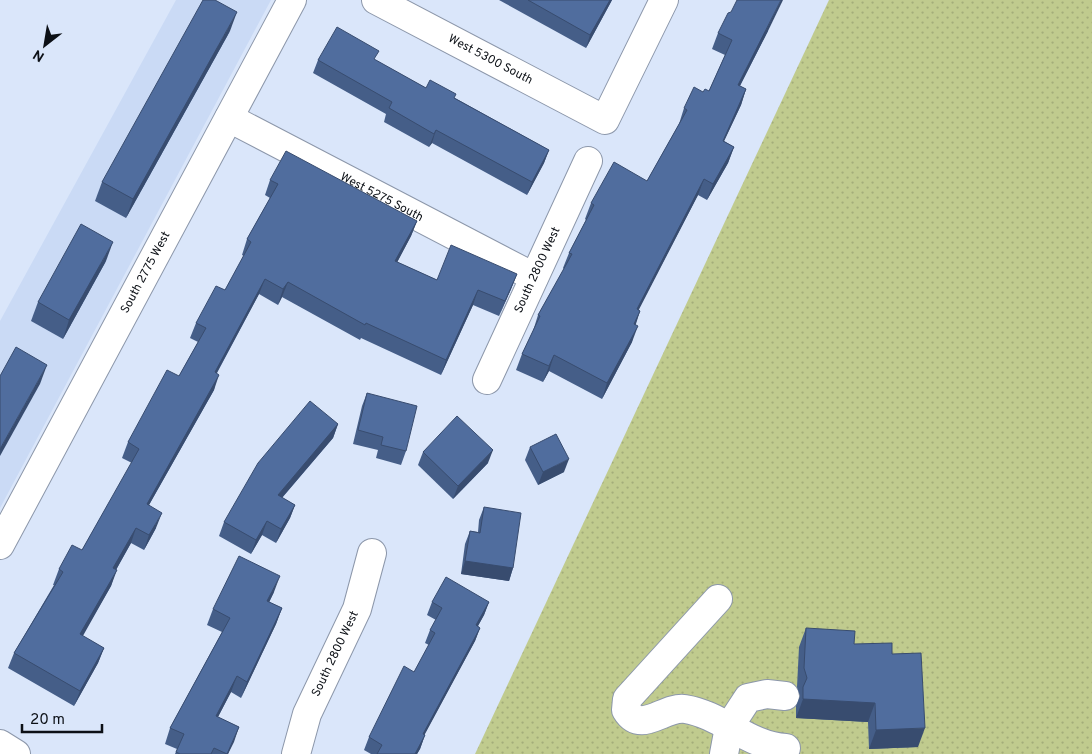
<svg xmlns="http://www.w3.org/2000/svg" width="1092" height="754" viewBox="0 0 1092 754" font-family="Overpass,sans-serif">
  <defs>
    <pattern id="grass-dots" width="8" height="8" patternUnits="userSpaceOnUse" patternTransform="scale(1.25)"><rect width="8" height="8" fill="#c0cb8e"/><path d="M2 2h.1M6 6h.1" fill="none" stroke="#a4ad7a" stroke-width="1.8" stroke-linecap="round"/></pattern>
  </defs>
  <rect width="100%" height="100%" fill="#dae6fa"/>
  <path fill="#cadaf5" d="M176 0H271L0 508V321Z"/>
  <path fill="url(#grass-dots)" d="M829 0H1092V754H475Z"/>
  <g fill="none" stroke-linecap="round" stroke-linejoin="round">
    <g stroke="#8c97aa" stroke-width="30">
      <g id="minor">
        <path id="s1" d="M376 0 605 120 664 0"/>
        <path id="s2" d="M229 118 534 277"/>
        <path id="s3" d="M487 380 588 161"/>
        <path id="s4" d="M0 545 292 0"/>
        <path d="M718 599 627 699 626 710C641 735 664 706 685 709 722 715 748 746 786 748"/>
        <path d="M0 744 16 754"/>
        <path id="s5" d="M296 754 307 714 357 609 372 553"/>
        <path d="M724 754 729 727 748 698 767 694 785 696"/>
      </g>
    </g>
    <use href="#minor" stroke="#fff" stroke-width="28"/>
  </g>
  <g fill="#455e88">
    <path d="M499 0H612L586 48Z"/>
    <path d="M230 31 126 218 95 201 102 182Z"/>
    <path d="M768 31 740 86 746 89 741 105 724 141 734 147 728 163 707 200 698 195 638 310 640 311 635 325 632 342 602 399 549 371 543 382 516 370 522 354 533 331 538 315 564 269 563 268 569 253 586 220 585 219 591 203 647 181 679 124 684 108 703 92 709 91 725 55 712 49 718 33Z"/>
    <path d="M318 60H375L426 88 455 98 549 150 544 163 527 195 432 143 429 147 384 122 386 114 313 73Z"/>
    <path d="M270 180 417 221 411 236 397 262 437 280 517 274 511 289 499 316 473 305 441 375 361 338 360 340 282 297 278 305 259 294 217 373 214 390 149 505 156 528 144 550 131 543 116 570 111 586 82 636 104 648 98 663 74 706 8 668 14 653 54 585H53L59 569 82 550 132 463 122 458 128 442 179 376 198 342 190 338 196 323 225 290 244 256 242 255 247 239 270 198 265 195Z"/>
    <path d="M106 261 63 339 31 321 38 302Z"/>
    <path d="M367 393 406 451 401 465 376 458 378 450 353 444 362 406Z"/>
    <path d="M338 424 333 438 282 498 295 505 290 518 276 543 262 535 251 554 219 536 224 522Z"/>
    <path d="M530 447 564 472 538 485 525 460Z"/>
    <path d="M423 452 488 463 453 499 418 465Z"/>
    <path d="M484 507 513 568 509 581 461 574 465 544 470 531 478 532 479 520Z"/>
    <path d="M274 592 269 602 282 608 276 624 241 698 231 692 218 717 239 727 228 754H175L177 749 165 744 170 728 222 632 207 625 213 609Z"/>
    <path d="M432 602H489L484 615 478 626 480 628 475 641 424 735H425L420 749 417 754H371L364 750 369 737 414 672 429 645 425 643 430 630 436 620 427 615Z"/>
    <path d="M806 628 854 644 892 654 918 747 869 749 868 722 796 718V706L800 696 797 687 799 647Z"/>
  </g>
  <g fill="#384c6f">
    <path d="M610 0H612L586 48 590 35Z"/>
    <path d="M781 0H783L768 31 732 101 738 85Z"/>
    <path d="M237 12 230 31 126 218 133 199Z"/>
    <path d="M746 89 741 105 717 156 723 141Z"/>
    <path d="M436 130 432 143 429 147 434 134Z"/>
    <path d="M734 147 728 163 707 200 713 184Z"/>
    <path d="M549 150 544 163 527 195 532 182Z"/>
    <path d="M704 179 698 195 631 325 637 309Z"/>
    <path d="M417 221 411 236 390 276 395 261Z"/>
    <path d="M113 242 106 261 63 339 69 320Z"/>
    <path d="M517 274 511 289 499 316 505 301Z"/>
    <path d="M265 279 259 294 209 387 215 372Z"/>
    <path d="M288 282 282 297 278 305 283 289Z"/>
    <path d="M478 290 473 305 441 375 446 360Z"/>
    <path d="M640 311 635 327 634 324Z"/>
    <path d="M638 326 632 342 602 399 607 383Z"/>
    <path d="M554 355 549 371 543 382 549 366Z"/>
    <path d="M47 365 40 384 0 456V449Z"/>
    <path d="M219 375 214 390 141 519 147 504Z"/>
    <path d="M338 424 333 438 273 508 278 495Z"/>
    <path d="M493 450 488 463 453 499 458 486Z"/>
    <path d="M569 459 564 472 538 485 543 472Z"/>
    <path d="M295 505 290 518 276 543 281 529Z"/>
    <path d="M162 513 156 528 144 550 149 535Z"/>
    <path d="M267 521 262 535 251 554 256 540Z"/>
    <path d="M136 528 131 543 108 584 113 568Z"/>
    <path d="M465 561 513 568 509 581 461 574Z"/>
    <path d="M117 570 111 586 75 650 80 634Z"/>
    <path d="M280 576 274 592 262 617 267 601Z"/>
    <path d="M489 602 484 615 471 638 476 625Z"/>
    <path d="M282 608 276 624 241 698 247 682Z"/>
    <path d="M480 628 475 641 418 747 423 734Z"/>
    <path d="M104 648 98 663 74 706 80 691Z"/>
    <path d="M237 676 231 692 210 732 216 716Z"/>
    <path d="M803 699 875 703 868 722 796 718Z"/>
    <path d="M239 727 234 742 228 754H227Z"/>
    <path d="M925 728 918 747 869 749 876 730Z"/>
    <path d="M425 735 420 749 417 754H415Z"/>
  </g>
  <g fill="#506d9e" stroke="#384c6f">
    <path d="M203 0H215L237 12 133 199 102 182Z"/>
    <path d="M528 0H610L590 35Z"/>
    <path d="M737 0H781L738 85 746 89 723 141 734 147 713 184 704 179 637 309 640 311 634 324 638 326 607 383 554 355 549 366 522 354 540 316 538 315 572 254 569 253 594 205 591 203 614 162 647 181 687 110 684 108 694 87 703 92 705 89 709 91 732 40 718 33 728 13 731 12Z"/>
    <path d="M337 27 379 51 374 59 426 88 430 80 456 94 454 98 549 150 532 182 436 130 434 134 389 108 392 102 318 60Z"/>
    <path d="M286 151 417 221 395 261 437 280 451 245 517 274 505 301 478 290 446 360 366 323 365 325 288 282 283 289 265 279 215 372 219 375 147 504 162 513 149 535 136 528 113 568 117 570 80 634 104 648 80 691 14 653 63 572 59 569 72 545 82 550 139 449 128 442 167 370 179 376 206 328 196 323 216 286 225 290 251 242 247 239 278 184 270 180Z"/>
    <path d="M81 224 113 242 69 320 38 302Z"/>
    <path d="M16 347 47 365 0 449V376Z"/>
    <path d="M367 393 417 406 406 451 381 445 383 437 358 430Z"/>
    <path d="M310 401 338 424 278 495 295 505 281 529 267 521 256 540 224 522 258 463Z"/>
    <path d="M457 416 493 450 458 486 423 452Z"/>
    <path d="M556 434 569 459 543 472 530 447Z"/>
    <path d="M484 507 521 513 513 568 465 561 470 531 480 533Z"/>
    <path d="M239 556 280 576 267 601 282 608 247 682 237 676 216 716 239 727 227 754 214 748 211 754H180L176 752 184 734 170 728 230 618 213 609Z"/>
    <path d="M446 577 489 602 476 625 480 628 423 734 425 735 415 754H377L382 745 369 737 404 666 414 672 435 633 430 630 442 608 432 602Z"/>
    <path d="M806 628 855 631 854 644 892 643V654L921 653 925 728 876 730 875 703 803 699V687L807 678 804 668Z"/>
  </g>
  <g text-anchor="middle" dominant-baseline="central" stroke-width="5" stroke-linejoin="round" paint-order="stroke">
    <g font-size="12" fill="#0c1016" stroke="#dae6fa">
      <text stroke="none"><textPath href="#s1" startOffset="129">West 5300 South</textPath></text>
      <text stroke="none"><textPath href="#s2" startOffset="172">West 5275 South</textPath></text>
      <text stroke="none"><textPath href="#s3" startOffset="121">South 2800 West</textPath></text>
      <text stroke="none"><textPath href="#s4" startOffset="309">South 2775 West</textPath></text>
      <text stroke="none"><textPath href="#s5" startOffset="108">South 2800 West</textPath></text>
    </g>
  </g>
  <g transform="translate(45 45) rotate(211)" stroke="#dae6fa" stroke-width="4" paint-order="stroke">
  <path d="M0-4L9 19L0 12L-9 19Z" fill="#0c1016"/>
  <text y="-8" font-size="14" font-weight="bold" text-anchor="middle" fill="#0c1016">N</text>
  </g>
  <path d="M22 724v8h80v-8" fill="none" stroke="#0c1016" stroke-width="2.5"/>
  <text x="30" y="724" font-size="15" fill="#0c1016" stroke="#dae6fa" stroke-width="4" paint-order="stroke">20 m</text>
</svg>
